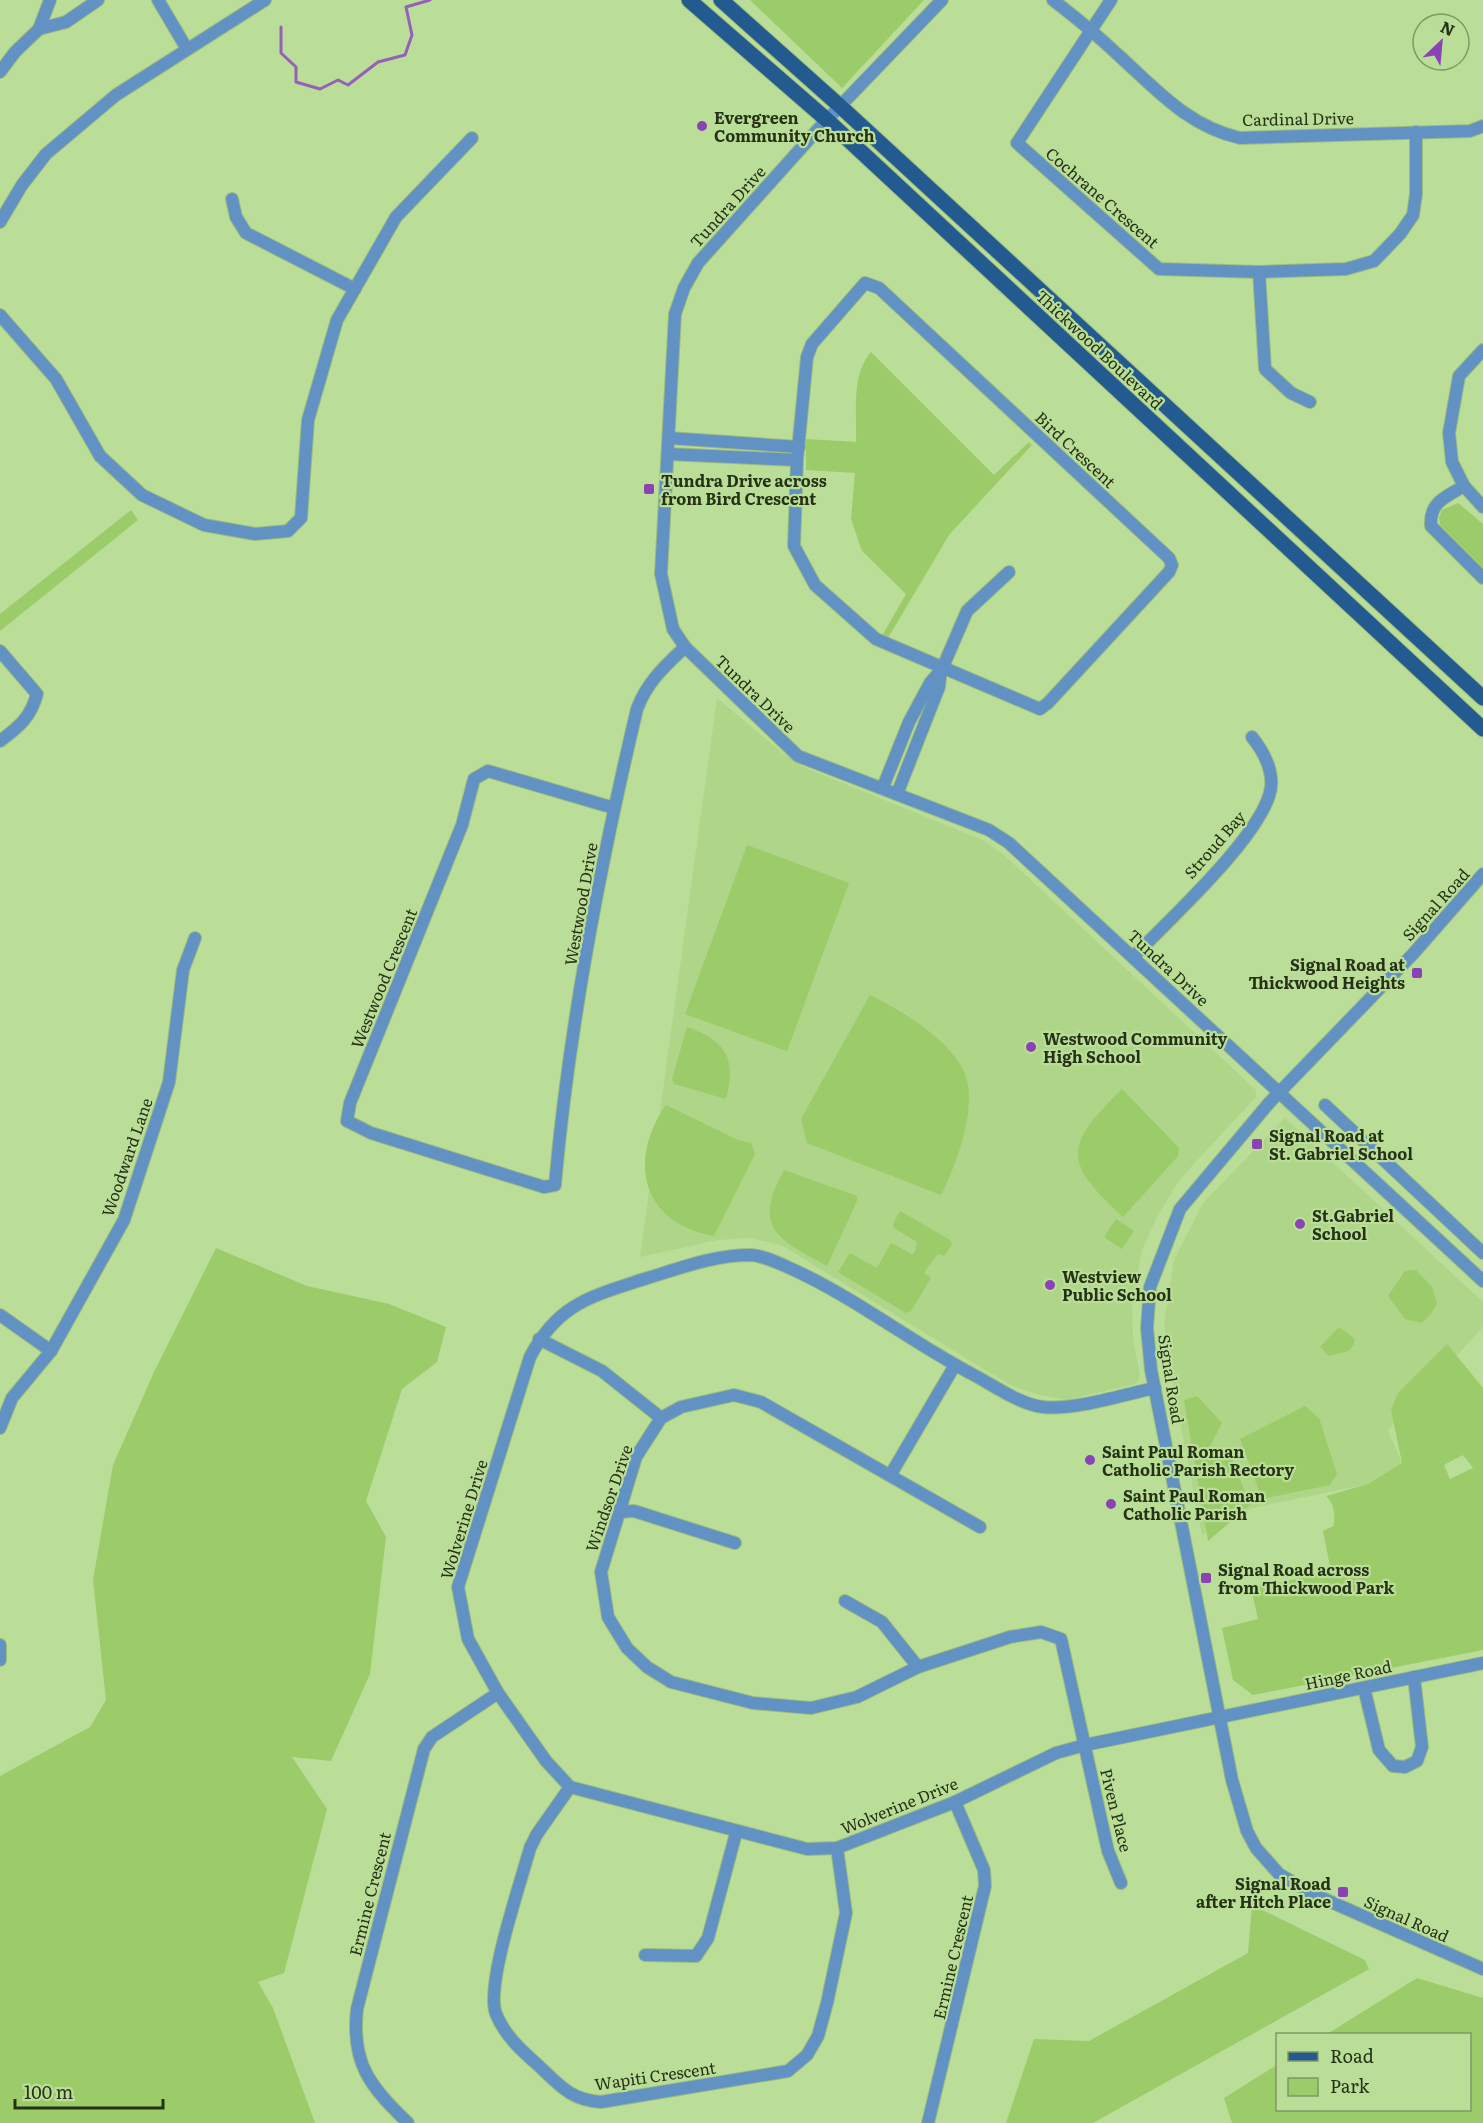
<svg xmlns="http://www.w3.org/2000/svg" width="1483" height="2123" viewBox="0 0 1483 2123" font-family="Literata,serif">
  <rect width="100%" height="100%" fill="#bade98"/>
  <g fill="#aed588">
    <path d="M717 698 785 755 808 769 983 840 1004 855 1256 1090V1097L1179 1180 1156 1219 1142 1250 1132 1307 1133 1339 1140 1376 1136 1384 1066 1400 1039 1395 1010 1385 781 1245 749 1238 718 1240 640 1257Z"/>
    <path d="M1285 1118 1483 1302V1327L1388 1430 1402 1463 1368 1484 1252 1508 1202 1535 1173 1386 1164 1322 1174 1260 1203 1203Z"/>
  </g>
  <g fill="#9ccb6a" fill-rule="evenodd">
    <path d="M750 0H924L842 88Z"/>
    <path d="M871 352 994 475 1029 442 1032 445 949 535 888 638 883 634 906 594 862 551 851 519 855 473 806 470V439L856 442C857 412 851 375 871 352Z"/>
    <path d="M1458 503 1483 524V568L1440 525 1439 518 1442 510Z"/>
    <path d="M131 510 138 520 0 631V614Z"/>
    <path d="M747 845 849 883 787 1051 685 1014Z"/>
    <path d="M870 995C902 1011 951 1040 965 1074 978 1108 956 1165 941 1195L807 1143 801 1119Z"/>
    <path d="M687 1027C725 1040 737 1058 726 1099L674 1084 672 1079Z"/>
    <path d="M1122 1089 1179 1148 1178 1156 1123 1217C1062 1161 1064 1146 1122 1089Z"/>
    <path d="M666 1105 738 1140 751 1143 755 1154 714 1236C642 1223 627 1161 666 1105Z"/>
    <path d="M784 1170 857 1196V1201L827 1266C779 1239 751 1230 784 1170Z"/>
    <path d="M900 1211 950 1240 952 1244 944 1256 938 1254 925 1271V1274L931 1278 911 1311 906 1313 838 1272 850 1253 877 1268 891 1243 912 1254 915 1252 917 1242 894 1228 893 1224Z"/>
    <path d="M1116 1219 1134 1231 1122 1249 1104 1237Z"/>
    <path d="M216 1248 307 1286 389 1304 446 1327 437 1362 402 1389 366 1501 386 1537 370 1674 331 1761 292 1757 327 1809 284 1973 258 1982 273 2008 315 2123H0V1776L90 1727 106 1700 93 1580 113 1465 154 1372Z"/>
    <path d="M1416 1270 1432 1287 1437 1304 1430 1315 1421 1323 1405 1319 1388 1296 1405 1271Z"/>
    <path d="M1339 1327 1354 1338V1344L1349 1351 1329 1356 1320 1347Z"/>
    <path d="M1447 1344 1483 1388V1650L1253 1695 1233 1680 1222 1628 1258 1619 1251 1588 1331 1572 1323 1531 1333 1526C1336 1516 1334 1503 1326 1496L1368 1484 1402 1463 1391 1410 1398 1393ZM1463 1455 1473 1468 1450 1479 1444 1465Z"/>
    <path d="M1197 1396 1222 1423 1206 1454H1230L1250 1505 1208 1541 1184 1400Z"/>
    <path d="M1305 1406 1319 1418 1337 1474 1330 1485 1262 1499 1240 1439Z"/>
    <path d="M1252 1905 1365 1960 1369 1969 1093 2123H1006L1034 2039 1089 2041 1248 1953Z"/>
    <path d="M1417 1978 1483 1998V2123H1232L1224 2098 1277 2065 1278 2110H1470V2034H1327Z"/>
  </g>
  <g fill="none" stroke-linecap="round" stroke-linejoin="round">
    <path stroke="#9660ba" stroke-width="3" d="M281 27V53L296 67V82L320 89 338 80 348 85 378 62 405 55 412 35 406 7 430 0"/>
    <g stroke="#9cbc7e" stroke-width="14">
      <g id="minor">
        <path d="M158 0 187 49"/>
        <path d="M942 0 821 126 698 263 684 288 675 314 661 574 673 629 685 647 798 756 989 830 1009 843 1483 1281"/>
        <path d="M1053 0C1075 17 1096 34 1116 53 1156 89 1187 126 1240 138L1470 131 1483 126"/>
        <path d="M1111 0 1017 143 1159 269 1259 272 1346 269 1374 261 1400 234 1413 215 1416 194V132"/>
        <path d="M39 29 50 0"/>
        <path d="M0 72 15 52 39 29 66 22 98 0"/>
        <path d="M232 199 236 217 246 233 355 289"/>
        <path d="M0 222 22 185 46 154 116 95 265 0"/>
        <path d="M1259 272 1265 369 1291 393 1310 402"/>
        <path d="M865 283 879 288 1169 558 1172 565 1169 572 1048 703 1040 709 876 639 815 585 794 546 797 460 807 357 812 344Z"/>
        <path d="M0 315 56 379 100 456 142 495 204 525 255 534 288 531 301 518 308 420 337 320 396 217 472 138"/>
        <path d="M1483 350 1459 376 1449 433 1452 462 1464 486 1483 507"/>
        <path d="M669 438 799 447"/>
        <path d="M668 454 797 460"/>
        <path d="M1464 486C1446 497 1429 502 1431 526L1483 578"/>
        <path d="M0 651 37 694C31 717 19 727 0 741"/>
        <path d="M883 787 909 722 930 683 942 669 967 611 1009 572"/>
        <path d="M897 794 939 687 941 670"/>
        <path d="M614 808 488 771 474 779 462 825 350 1103 347 1121 371 1133 544 1187 555 1185C569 1025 600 865 637 709 647 682 665 666 685 647"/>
        <path d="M1483 874 1413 954 1269 1103 1180 1209 1150 1287 1147 1328 1151 1370 1232 1780 1247 1831 1256 1848 1279 1874 1313 1894 1483 1969"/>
        <path d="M1133 957C1168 921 1266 832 1271 787 1273 768 1263 751 1252 737"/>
        <path d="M1325 1105 1483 1253"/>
        <path d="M0 1315 51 1351"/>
        <path d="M539 1339 602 1371 661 1418"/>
        <path d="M1155 1388C1125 1394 1073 1411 1043 1407 1018 1404 992 1384 970 1373 910 1341 855 1298 794 1270 781 1264 765 1256 751 1255 712 1255 678 1269 641 1280 589 1297 557 1305 530 1357L458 1587 468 1639 498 1693 546 1761 570 1787 807 1849 837 1848 955 1802 1056 1753 1085 1745 1483 1663"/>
        <path d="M0 1428 12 1398 51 1351 124 1220 169 1082 183 970 195 938"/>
        <path d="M891 1474 955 1365"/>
        <path d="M619 1512 634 1511 735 1543"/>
        <path d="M980 1527 761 1402 734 1395 681 1407 661 1418 636 1457 601 1572 608 1617 627 1648 647 1667 671 1682 753 1703 811 1708 857 1697 918 1667 1010 1637 1041 1632 1061 1639 1108 1851 1121 1883"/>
        <path d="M845 1601 882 1622 918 1667"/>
        <path d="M0 1645V1660"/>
        <path d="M1364 1688 1379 1750 1393 1766 1405 1767 1417 1761 1422 1747 1414 1677"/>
        <path d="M570 1787 537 1834 530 1848C521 1882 485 1985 496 2014 505 2036 522 2051 539 2066 560 2086 571 2100 601 2102L788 2071 807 2055 818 2036 827 2003 846 1913 837 1848"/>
        <path d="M645 1955 696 1956 708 1938 736 1833"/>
        <path d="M408 2123C370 2086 351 2064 357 2009L424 1749 432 1737 498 1693"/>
        <path d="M928 2123 985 1886 984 1870 955 1802"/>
      </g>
    </g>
    <g stroke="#9cbc7e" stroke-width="17">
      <g id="major">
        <path d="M689 0 827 120 1483 729"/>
        <path d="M721 0 841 107 1483 698"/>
      </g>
    </g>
    <use href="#minor" stroke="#6292c4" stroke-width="12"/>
    <use href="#major" stroke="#235a8f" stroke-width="15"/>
  </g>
  <g fill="#8a42b5" stroke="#bade98" stroke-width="2">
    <circle cx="702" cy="126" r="6"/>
    <rect x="643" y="483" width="12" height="12" rx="3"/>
    <rect x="1411" y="967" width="12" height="12" rx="3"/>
    <circle cx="1031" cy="1047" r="6"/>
    <rect x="1251" y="1138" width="12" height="12" rx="3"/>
    <circle cx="1300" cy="1224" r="6"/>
    <circle cx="1050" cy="1285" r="6"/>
    <circle cx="1090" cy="1460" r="6"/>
    <circle cx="1111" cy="1504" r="6"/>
    <rect x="1200" y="1572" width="12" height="12" rx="3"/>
    <rect x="1337" y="1886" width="12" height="12" rx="3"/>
  </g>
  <g text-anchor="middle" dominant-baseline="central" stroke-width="4.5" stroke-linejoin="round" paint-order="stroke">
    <g font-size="16" font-weight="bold" fill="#253216" stroke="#bade98" text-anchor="start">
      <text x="714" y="117">Evergreen<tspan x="714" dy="18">Community Church</tspan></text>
      <text x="661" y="480">Tundra Drive across<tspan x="661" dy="18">from Bird Crescent</tspan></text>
      <text x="1405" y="964" text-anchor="end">Signal Road at<tspan x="1405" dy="18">Thickwood Heights</tspan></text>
      <text x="1043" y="1038">Westwood Community<tspan x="1043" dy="18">High School</tspan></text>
      <text x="1269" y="1135">Signal Road at<tspan x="1269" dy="18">St. Gabriel School</tspan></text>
      <text x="1312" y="1215">St.Gabriel<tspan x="1312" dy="18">School</tspan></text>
      <text x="1062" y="1276">Westview<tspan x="1062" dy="18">Public School</tspan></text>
      <text x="1102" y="1451">Saint Paul Roman<tspan x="1102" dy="18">Catholic Parish Rectory</tspan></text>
      <text x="1123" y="1495">Saint Paul Roman<tspan x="1123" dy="18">Catholic Parish</tspan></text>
      <text x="1218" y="1569">Signal Road across<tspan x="1218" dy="18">from Thickwood Park</tspan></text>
      <text x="1331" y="1883" text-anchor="end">Signal Road<tspan x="1331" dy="18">after Hitch Place</tspan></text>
    </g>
    <g font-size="16" fill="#253216" stroke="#bade98">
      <text transform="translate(1298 118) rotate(-1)">Cardinal Drive</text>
      <text transform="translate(1103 197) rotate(41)">Cochrane Crescent</text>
      <text transform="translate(727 206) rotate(-48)">Tundra Drive</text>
      <text transform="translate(1100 349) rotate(43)">Thickwood Boulevard</text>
      <text transform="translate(1076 449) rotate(43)">Bird Crescent</text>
      <text transform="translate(756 693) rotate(44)">Tundra Drive</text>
      <text transform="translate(1214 844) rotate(-49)">Stroud Bay</text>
      <text transform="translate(580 904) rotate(-80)">Westwood Drive</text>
      <text transform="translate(1435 904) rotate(-48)">Signal Road</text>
      <text transform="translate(1169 967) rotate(43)">Tundra Drive</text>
      <text transform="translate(383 978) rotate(-68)">Westwood Crescent</text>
      <text transform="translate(126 1157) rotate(-71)">Woodward Lane</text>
      <text transform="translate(1172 1379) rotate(81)">Signal Road</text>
      <text transform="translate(608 1498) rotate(-71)">Windsor Drive</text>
      <text transform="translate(463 1519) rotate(-73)">Wolverine Drive</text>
      <text transform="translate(1348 1674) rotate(-12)">Hinge Road</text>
      <text transform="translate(899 1805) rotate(-22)">Wolverine Drive</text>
      <text transform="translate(1117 1810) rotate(76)">Piven Place</text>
      <text transform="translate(369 1894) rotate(-76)">Ermine Crescent</text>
      <text transform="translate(1407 1918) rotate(24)">Signal Road</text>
      <text transform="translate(952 1957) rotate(-77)">Ermine Crescent</text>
      <text transform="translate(655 2075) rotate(-8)">Wapiti Crescent</text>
    </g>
  </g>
  <rect x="1276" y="2033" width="195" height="78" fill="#bade98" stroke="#7e9964" stroke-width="1.5"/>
  <rect x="1288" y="2052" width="30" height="9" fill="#235a8f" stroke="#7e9964" stroke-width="1.5"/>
  <text x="1330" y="2063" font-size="18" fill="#253216">Road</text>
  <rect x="1288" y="2078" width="30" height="18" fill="#9ccb6a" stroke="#7e9964" stroke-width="1.5"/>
  <text x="1330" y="2093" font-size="18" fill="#253216">Park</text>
  <g transform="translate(1441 42) rotate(26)"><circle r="28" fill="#bade98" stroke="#7e9964" stroke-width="1.5"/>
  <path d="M0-4.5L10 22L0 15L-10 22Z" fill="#8a42b5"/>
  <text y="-9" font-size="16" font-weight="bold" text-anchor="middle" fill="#253216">N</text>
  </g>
  <path d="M15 2099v9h148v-9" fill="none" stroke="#253216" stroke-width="3"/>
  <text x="24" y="2099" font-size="18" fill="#253216" stroke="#bade98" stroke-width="4.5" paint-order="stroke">100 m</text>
</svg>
